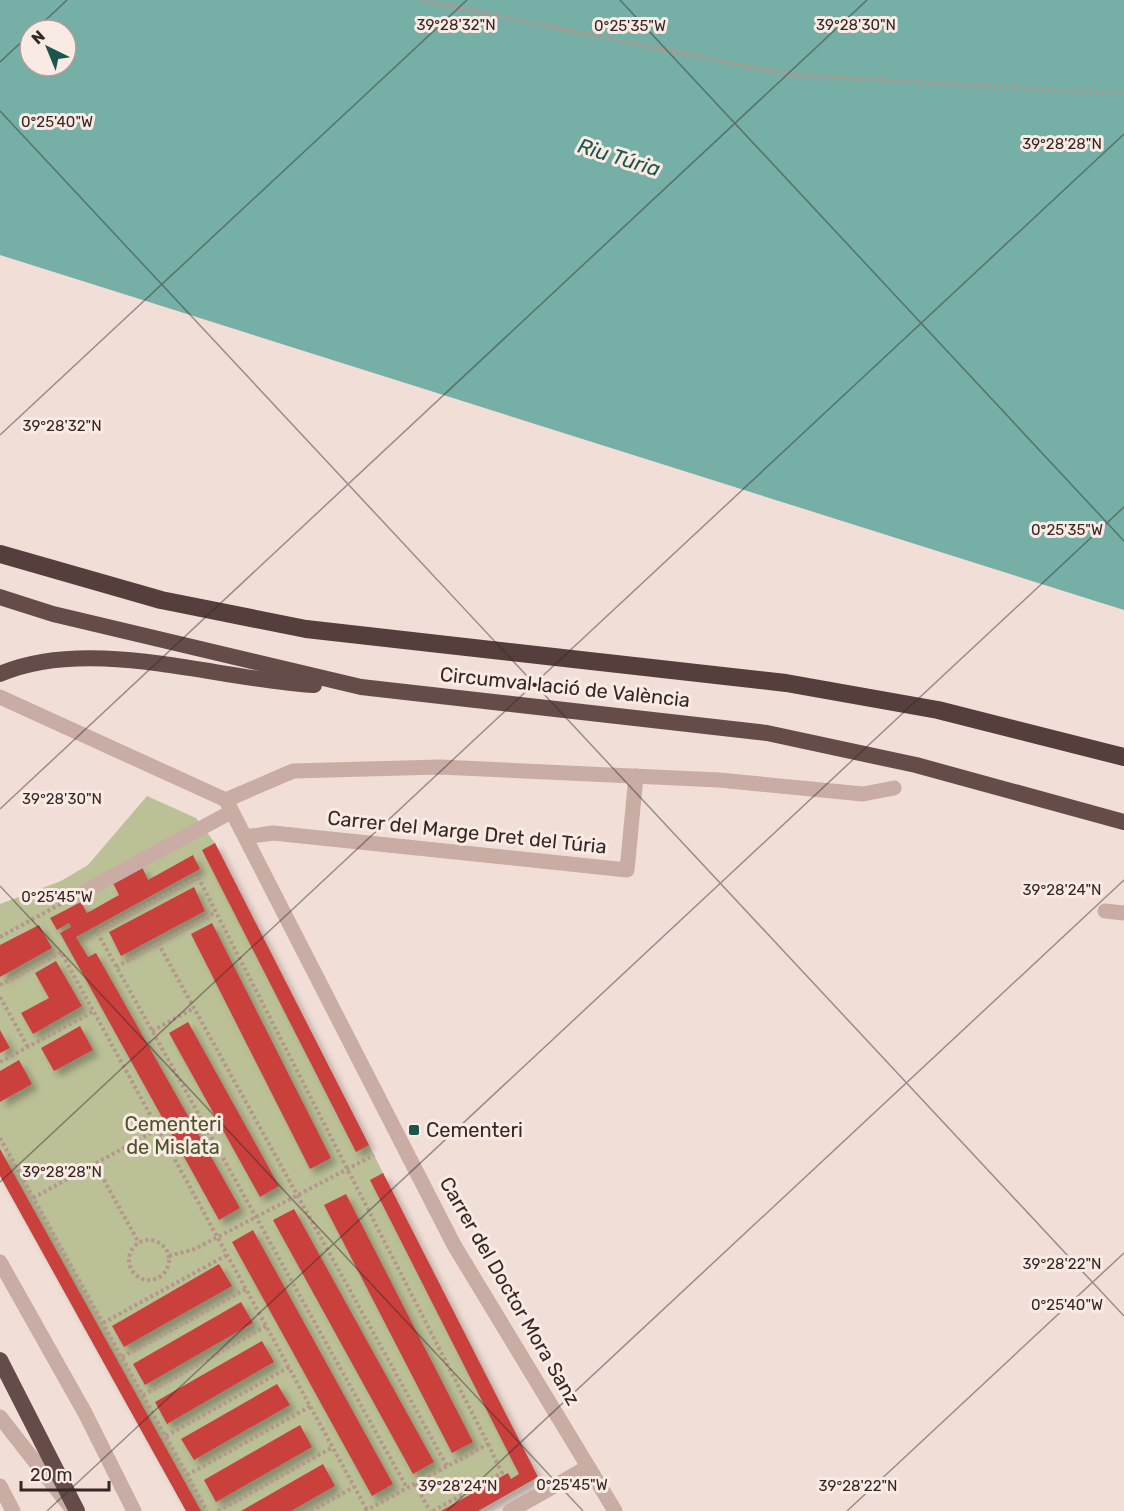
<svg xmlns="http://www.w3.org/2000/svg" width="1124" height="1511" viewBox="0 0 1124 1511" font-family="Rubik,sans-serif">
  <defs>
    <filter id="shadow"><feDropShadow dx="5.5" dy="5.5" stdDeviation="3" flood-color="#0004"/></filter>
  </defs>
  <rect width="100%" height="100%" fill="#f1dfd7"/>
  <path fill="#bbc097" d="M147 796 196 818 215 843 538 1477 478 1511H186L0 1176V904L61 881 88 865Z"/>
  <path fill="#75afa5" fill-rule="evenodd" d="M0 0H1124V610L0 255ZM30 30H66V66H30Z"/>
  <g fill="#c9413d" filter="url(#shadow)">
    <path d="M215 843 369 1145 356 1152 202 850Z"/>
    <path d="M193 855 200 869 76 937 88 957 96 953 240 1208 219 1220 60 933 71 927 69 923 57 930 50 918 81 902 87 913 119 895 113 883 142 867 148 880Z"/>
    <path d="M194 887 205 911 121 956 109 932Z"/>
    <path d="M212 923 331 1158 310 1169 191 934Z"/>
    <path d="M39 925 52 948 0 977V945Z"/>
    <path d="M56 961 82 1006 33 1034 21 1013 49 998 35 973Z"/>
    <path d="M188 1022 279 1186 260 1197 169 1033Z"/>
    <path d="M80 1026 93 1050 54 1071 41 1048Z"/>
    <path d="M0 1030 10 1048 0 1053Z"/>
    <path d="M19 1060 32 1084 0 1102V1071Z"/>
    <path d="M0 1149 201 1511H186L0 1176Z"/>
    <path d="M383 1173 538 1477 478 1511H441L508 1473 511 1479 519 1474 370 1180Z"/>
    <path d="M346 1194 473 1442 452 1453 324 1205Z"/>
    <path d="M294 1209 434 1462 413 1474 273 1220Z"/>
    <path d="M253 1230 393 1484 372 1496 232 1242Z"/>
    <path d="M219 1264 232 1286 124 1347 112 1326Z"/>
    <path d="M241 1302 253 1323 145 1385 133 1364Z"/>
    <path d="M262 1341 274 1362 167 1424 155 1402Z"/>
    <path d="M277 1384 290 1405 194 1460 181 1439Z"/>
    <path d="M300 1425 312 1447 216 1502 204 1480Z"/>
    <path d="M323 1464 335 1486 291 1511H241Z"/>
  </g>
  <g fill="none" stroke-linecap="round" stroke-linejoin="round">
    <g stroke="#b5968d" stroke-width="4" stroke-dasharray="3 3" stroke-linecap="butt">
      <path d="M419 0 790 75 1124 94"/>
      <path d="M198 877 488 1444 407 1488 97 932Z"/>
      <path d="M0 937 68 900"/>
      <path d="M158 943 447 1466"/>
      <path d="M116 967 216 912"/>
      <path d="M0 985 61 952 367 1510"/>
      <path d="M0 997 28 1047"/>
      <path d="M152 1031 194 1008"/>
      <path d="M0 1062 94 1011"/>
      <path d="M0 1138 207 1511"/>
      <path d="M95 1164 139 1243"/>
      <path d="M33 1198 158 1129"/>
      <circle cx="149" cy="1260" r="20"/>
      <path d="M169 1256 195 1249 374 1155"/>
      <path d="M103 1323 227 1255"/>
      <path d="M122 1357 246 1289"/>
      <path d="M143 1395 266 1326"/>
      <path d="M166 1436 289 1367"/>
      <path d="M187 1475 311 1406"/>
      <path d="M415 1484 430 1511"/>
      <path d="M218 1511 333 1447"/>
      <path d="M311 1511 354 1487"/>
      <path d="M365 1511 407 1488"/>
      <path d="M433 1511 502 1473 488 1444"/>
    </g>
    <path stroke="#c9aca3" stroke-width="15" d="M87 890 231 812"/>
    <g stroke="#c9aca3" stroke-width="15">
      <path d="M0 697 226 800"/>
      <path d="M226 800 454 1245 615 1511"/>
      <path d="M226 800 293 771 440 767 719 780 863 794 894 788"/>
      <path d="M245 837 273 833 627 870 636 776"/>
      <path d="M1105 911 1124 913"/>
      <path d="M510 1511 588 1467"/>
    </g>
    <g stroke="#c9aca3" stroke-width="15">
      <path d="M0 1262 85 1413 134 1511"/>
      <path d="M0 1417 69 1505"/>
      <path d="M0 1486 13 1511"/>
    </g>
    <g stroke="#664c48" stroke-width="16">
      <path d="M0 597 53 614 361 687 767 733 916 765 1124 822"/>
      <path d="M0 674C91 635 218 680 314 685"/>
      <path d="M0 1360 77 1511"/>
    </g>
    <path stroke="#553e3c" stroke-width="18" d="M0 554 161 600 306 629 786 683 938 710 1124 757"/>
  </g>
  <path fill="none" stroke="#342725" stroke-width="1.5" stroke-opacity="0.45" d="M620 0 1124 541M35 30 67 0M0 62 30 34M0 111 1124 1316M0 435 467 0M0 809 867 0M0 886 583 1511M0 1182 1124 134M47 1511 1124 507M447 1511 1124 880M847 1511 1124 1253"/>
  <rect fill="#1a564d" stroke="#f9eae3" stroke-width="2" x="408" y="1124" width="12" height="12" rx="3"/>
  <g text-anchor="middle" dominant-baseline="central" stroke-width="6" stroke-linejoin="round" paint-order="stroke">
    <g font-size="20" fill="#342725" stroke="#f9eae3">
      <text transform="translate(565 687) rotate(6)">Circumval·lació de València</text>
      <text transform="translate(467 832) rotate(6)">Carrer del Marge Dret del Túria</text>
      <text transform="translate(510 1291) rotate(60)">Carrer del Doctor Mora Sanz</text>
    </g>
    <g font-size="20" fill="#4c5328" stroke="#f9eae3">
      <text x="173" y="1124">Cementeri<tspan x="173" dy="23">de Mislata</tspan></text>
    </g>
    <g font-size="20" fill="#342725" stroke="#f9eae3" text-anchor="start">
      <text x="426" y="1130">Cementeri</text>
    </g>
    <g font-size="21" font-style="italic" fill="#1a564d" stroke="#f9eae3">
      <text transform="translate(619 157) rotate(17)">Riu Túria</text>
    </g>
  </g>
  <g font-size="15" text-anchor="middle" fill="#342725" stroke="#f9eae3" stroke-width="6" stroke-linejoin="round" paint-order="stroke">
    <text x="456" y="30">39°28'32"N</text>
    <text x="856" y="30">39°28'30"N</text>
    <text x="630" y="31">0°25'35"W</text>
    <text x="57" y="127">0°25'40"W</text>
    <text x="1062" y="149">39°28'28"N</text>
    <text x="62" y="431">39°28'32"N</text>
    <text x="1067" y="535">0°25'35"W</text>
    <text x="62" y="804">39°28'30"N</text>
    <text x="1062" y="895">39°28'24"N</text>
    <text x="57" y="902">0°25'45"W</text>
    <text x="62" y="1177">39°28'28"N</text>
    <text x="1062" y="1269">39°28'22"N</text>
    <text x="1067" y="1310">0°25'40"W</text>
    <text x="572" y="1490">0°25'45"W</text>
    <text x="458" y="1491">39°28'24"N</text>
    <text x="858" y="1491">39°28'22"N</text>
  </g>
  <g transform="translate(48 48) rotate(317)"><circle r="28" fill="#f9eae3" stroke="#aa9c97" stroke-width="1.5"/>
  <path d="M0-4.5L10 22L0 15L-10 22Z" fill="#1a564d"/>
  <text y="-9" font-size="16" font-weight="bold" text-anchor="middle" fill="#342725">N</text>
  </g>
  <path d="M21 1481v9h88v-9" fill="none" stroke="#342725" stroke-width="3"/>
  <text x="30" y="1481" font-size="18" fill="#342725" stroke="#f9eae3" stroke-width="4.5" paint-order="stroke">20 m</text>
</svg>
